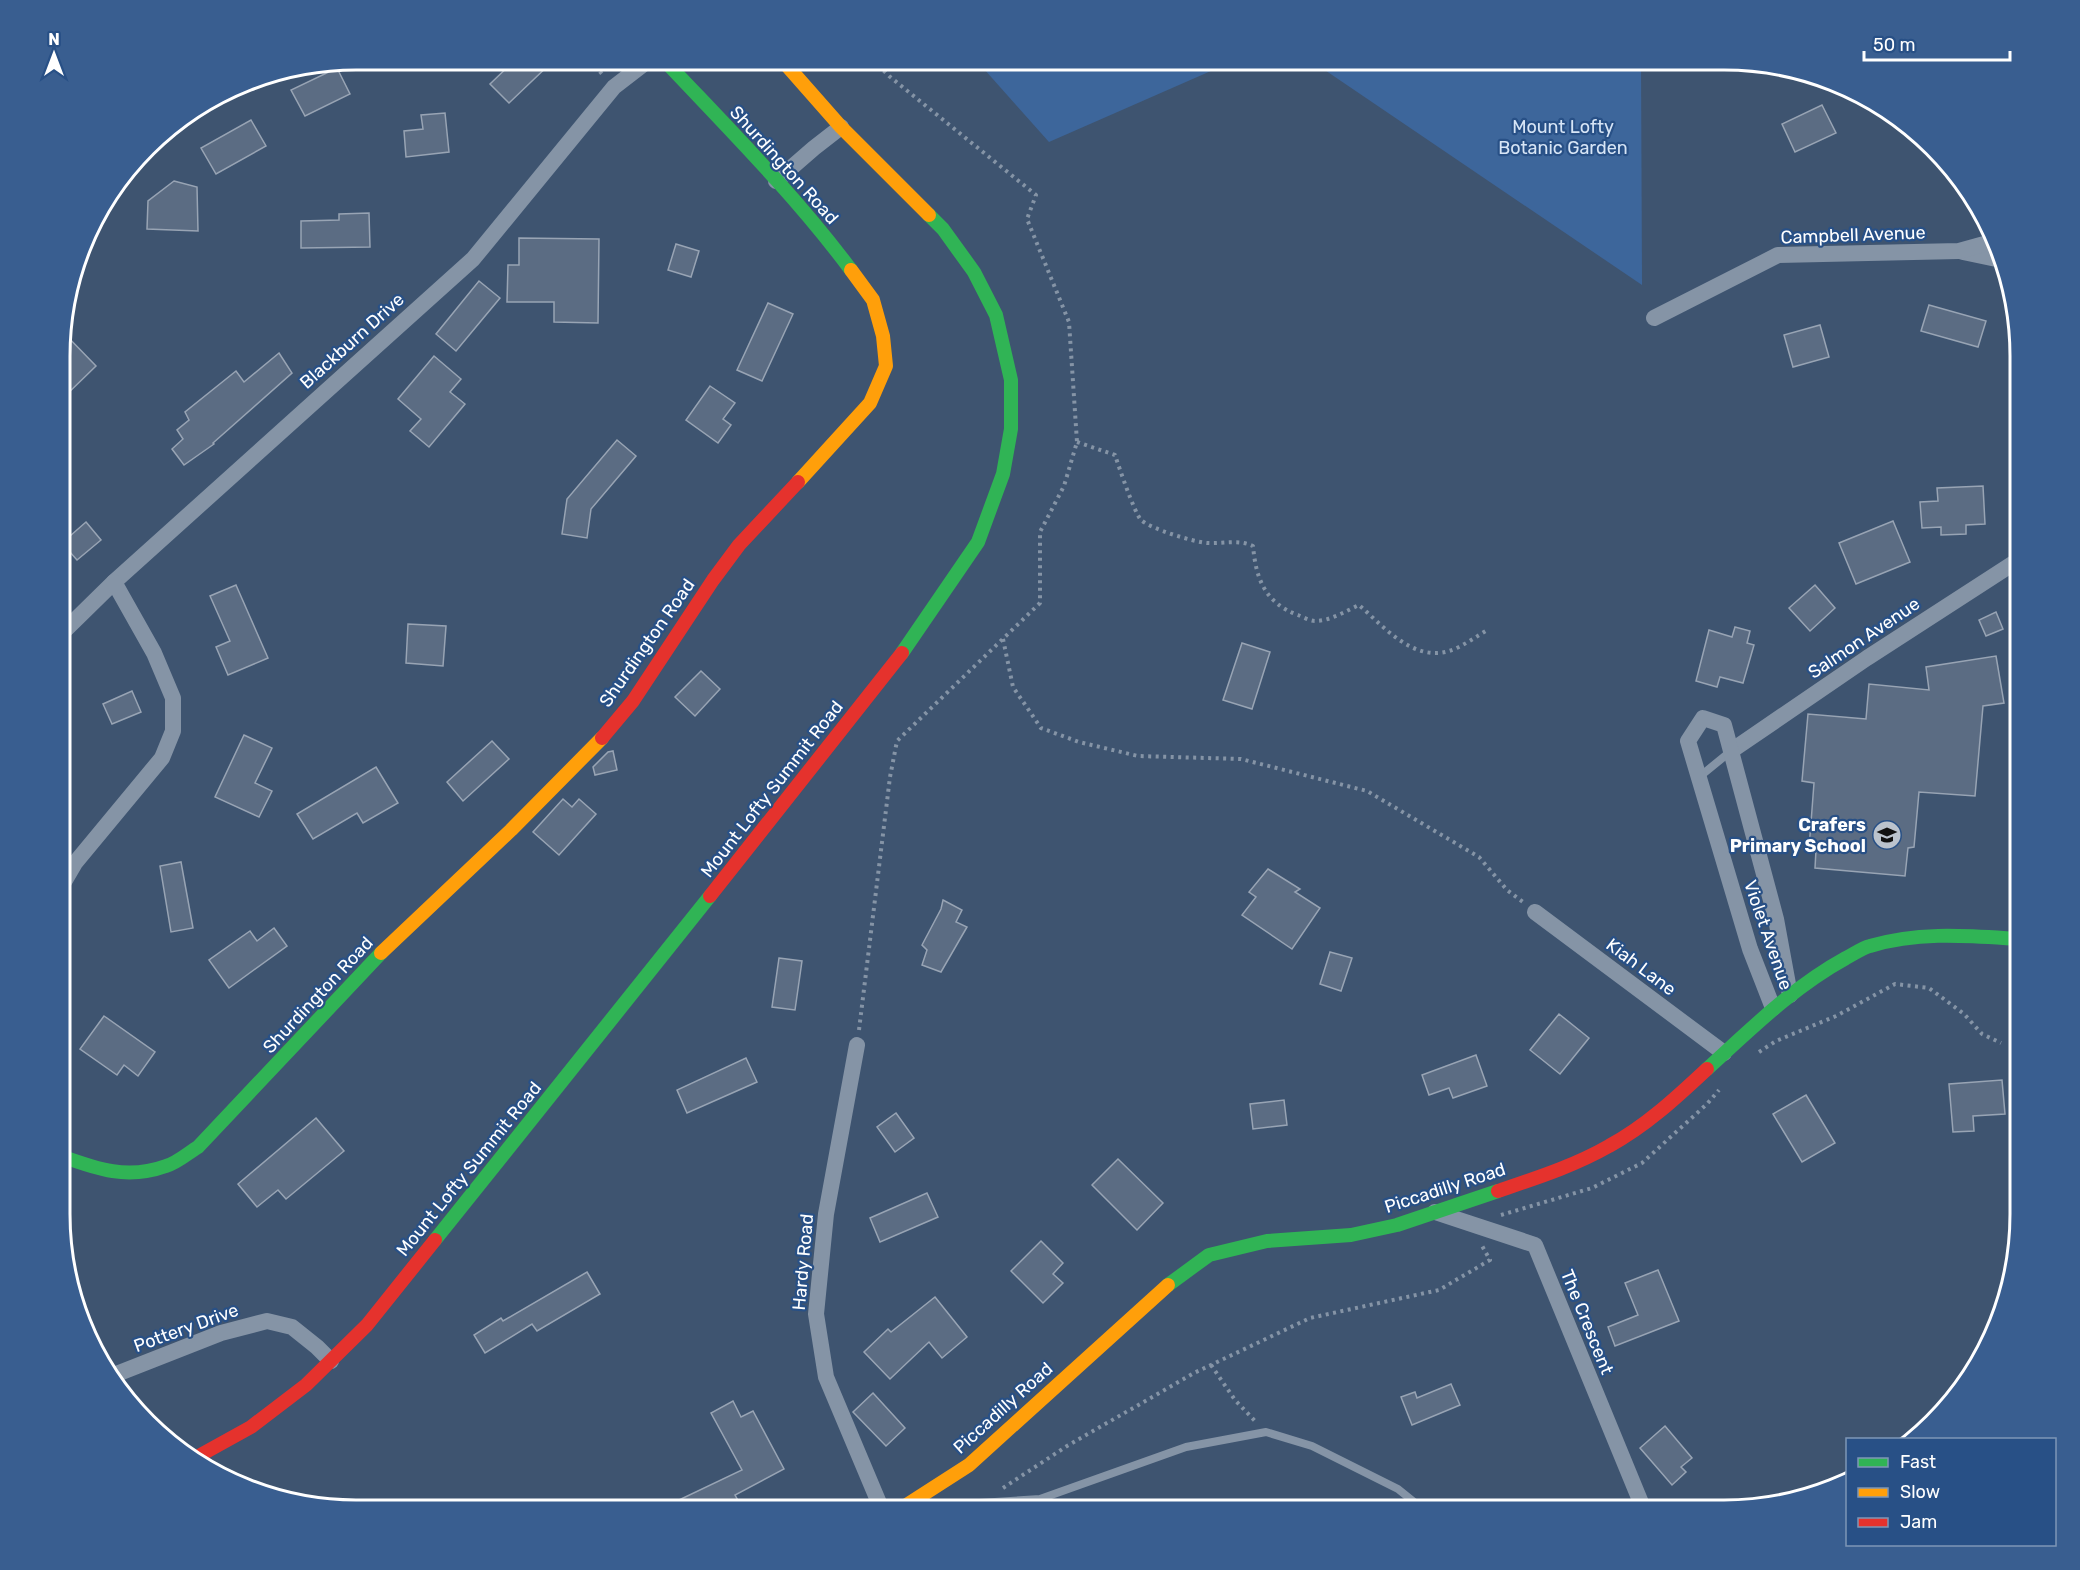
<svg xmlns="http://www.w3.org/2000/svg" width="2080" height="1570" viewBox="0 0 2080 1570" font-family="Rubik,sans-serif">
  <rect width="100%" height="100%" fill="#3e5470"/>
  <g fill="#3d669b">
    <path d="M976 60H1236L1049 142Z"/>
    <path d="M1310 60 1641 61 1642 285Z"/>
  </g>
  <g fill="#5b6c83" stroke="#98a4b4" stroke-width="1.5">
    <path d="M515 60H554L509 103 490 84Z"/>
    <path d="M337 68 350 94 305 116 291 90Z"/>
    <path d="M1822 105 1836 133 1795 152 1782 124Z"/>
    <path d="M445 113 449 152 406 157 404 131 423 129 421 115Z"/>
    <path d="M251 120 266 146 216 174 201 148Z"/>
    <path d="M174 181 197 187 198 231 147 229 148 201Z"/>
    <path d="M369 213 370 247 301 248V221L339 220V214Z"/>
    <path d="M519 238 599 239 598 323 554 322V302H507L508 265H519Z"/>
    <path d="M676 244 699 251 691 277 668 270Z"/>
    <path d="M479 281 500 298 456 351 436 334Z"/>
    <path d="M768 303 793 314 762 381 737 370Z"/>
    <path d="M1929 305 1986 321 1978 347 1921 331Z"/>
    <path d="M1820 325 1829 357 1793 367 1784 335Z"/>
    <path d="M63 332 96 366 62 399V394Z"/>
    <path d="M279 353 292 373 213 443 214 444 184 465 172 449 183 439 177 430 189 420 185 412 236 371 244 382Z"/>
    <path d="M434 356 461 379 450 392 465 404 429 447 410 431 421 419 398 399Z"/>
    <path d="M710 386 735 403 723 419 731 425 718 443 686 420Z"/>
    <path d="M617 440 636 456 591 509 587 538 562 534 567 499Z"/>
    <path d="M1983 486 1985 524 1966 525V534L1941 535V527L1922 528 1920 502 1938 501 1937 488Z"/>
    <path d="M1893 521 1910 562 1856 584 1839 543Z"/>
    <path d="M86 522 101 540 77 560 62 543Z"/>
    <path d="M236 585 268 658 228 675 216 647 230 641 210 596Z"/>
    <path d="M1815 585 1835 608 1810 631 1789 608Z"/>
    <path d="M1996 612 2003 629 1986 636 1979 620Z"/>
    <path d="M408 624 446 626 443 666 406 663Z"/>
    <path d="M1735 627 1750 631 1747 643 1754 645 1743 683 1720 677 1717 687 1696 681 1709 630 1732 637Z"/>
    <path d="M1242 643 1270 652 1252 709 1223 700Z"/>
    <path d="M1996 656 2004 703 1983 706 1975 796 1919 792 1914 847 1908 848 1905 876 1815 868 1816 850 1809 849 1814 783 1802 781 1808 714 1866 719 1869 684 1929 690 1926 667Z"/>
    <path d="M701 671 720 689 695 716 675 697Z"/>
    <path d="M132 691 141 712 112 724 103 704Z"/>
    <path d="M244 735 272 748 255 783 272 791 259 817 215 797Z"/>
    <path d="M492 741 509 759 463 801 447 782Z"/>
    <path d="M613 751 617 770 595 775 593 767 608 752Z"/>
    <path d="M376 767 398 803 363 823 357 813 313 839 297 814Z"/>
    <path d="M563 799 572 807 579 799 596 814 559 855 533 832Z"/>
    <path d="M181 862 193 928 171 932 160 866Z"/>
    <path d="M1268 869 1300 889 1295 892 1320 908 1292 949 1242 915 1256 897 1249 892Z"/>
    <path d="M943 900 962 910 956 922 967 927 941 972 922 965 927 950 922 945 941 909Z"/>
    <path d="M274 928 287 946 229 988 209 960 250 931 257 941Z"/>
    <path d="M1330 952 1352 958 1341 991 1320 984Z"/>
    <path d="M779 958 802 961 795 1010 772 1007Z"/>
    <path d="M1559 1014 1589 1038 1560 1074 1530 1050Z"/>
    <path d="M104 1016 155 1052 138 1076 124 1065 117 1075 80 1049Z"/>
    <path d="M1476 1055 1487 1086 1453 1098 1449 1088 1429 1095 1422 1075Z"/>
    <path d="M746 1058 757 1082 687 1113 677 1090Z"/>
    <path d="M2002 1080 2005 1114 1973 1116 1974 1131 1953 1132 1949 1084Z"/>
    <path d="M1806 1095 1835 1143 1802 1162 1773 1114Z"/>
    <path d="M1284 1100 1287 1125 1253 1129 1250 1104Z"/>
    <path d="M896 1113 914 1138 895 1152 877 1127Z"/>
    <path d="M316 1118 344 1151 286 1199 278 1190 257 1207 238 1184Z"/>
    <path d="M1118 1159 1163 1203 1137 1230 1092 1185Z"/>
    <path d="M927 1193 938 1217 880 1242 870 1218Z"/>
    <path d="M1041 1241 1063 1263 1053 1274 1063 1283 1043 1303 1011 1271Z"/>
    <path d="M1658 1270 1679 1321 1615 1346 1608 1327 1638 1315 1625 1283Z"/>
    <path d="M587 1272 600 1294 537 1331 532 1324 485 1353 474 1335 501 1318 503 1321Z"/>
    <path d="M935 1297 967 1337 942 1358 929 1342 890 1379 864 1352 888 1329 891 1332Z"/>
    <path d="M1451 1384 1460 1405 1412 1425 1401 1397 1415 1392 1417 1398Z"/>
    <path d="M873 1393 905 1428 886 1446 853 1412Z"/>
    <path d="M733 1401 741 1417 753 1411 784 1469 735 1495 740 1504 728 1510H658L742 1470 711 1413Z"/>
    <path d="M1665 1426 1692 1458 1681 1467 1686 1472 1672 1485 1640 1448Z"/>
  </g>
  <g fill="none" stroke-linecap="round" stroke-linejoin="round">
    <g stroke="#8594a6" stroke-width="4" stroke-dasharray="3 4.5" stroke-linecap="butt">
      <path d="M590 60 603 75"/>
      <path d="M1077 442 1115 455C1119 467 1134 512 1141 520 1151 529 1194 542 1207 543 1224 544 1238 539 1253 546 1256 579 1265 603 1298 615 1303 617 1310 621 1315 621 1330 621 1346 611 1359 605 1383 626 1413 662 1449 651 1462 647 1477 636 1489 629"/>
      <path d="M1003 639 1013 687 1041 728 1079 742 1138 756 1241 759 1367 791 1479 857 1507 890 1523 902"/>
      <path d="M859 1030 890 777 897 741 1040 603V532L1064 486 1077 442 1069 322 1027 219 1036 195 889 76 873 60"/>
      <path d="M1759 1052 1776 1041 1836 1016 1895 984 1929 988 1964 1014 1982 1034 2001 1043"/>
      <path d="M1501 1215 1592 1188 1642 1163 1707 1104 1719 1090"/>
      <path d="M1211 1365 1235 1400 1255 1421"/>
      <path d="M1003 1488 1067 1446 1194 1373 1310 1318 1439 1290 1490 1260 1481 1244"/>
    </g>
    <g stroke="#8594a6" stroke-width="8">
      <path d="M1698 778 1731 751"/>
      <path d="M917 1507 1040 1499 1186 1447 1266 1432 1312 1446 1398 1489 1424 1510"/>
    </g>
    <g stroke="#8594a6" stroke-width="16">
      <path d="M776 181 814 148 841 127"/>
      <path d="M1963 252 2001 260"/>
      <path d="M1654 318 1778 255 1959 251 1995 241"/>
      <path d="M62 633 114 582 473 259 614 87 649 60"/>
      <path d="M1731 751 1867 658 2020 559"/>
      <path d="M61 887 75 863 162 758 173 731V698L154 653 114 582"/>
      <path d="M1535 912 1724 1053"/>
      <path d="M1773 1008 1750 949 1688 741 1703 718 1724 725 1776 919 1790 995"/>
      <path d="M857 1045 826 1214 816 1314 826 1377 882 1510"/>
      <path d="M1435 1212 1535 1245 1644 1510"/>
      <path d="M114 1375 221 1333 267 1321 292 1327 317 1347 331 1361"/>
    </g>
    <g stroke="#30b455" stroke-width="14">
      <path d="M664 60C728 128 795 195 851 270"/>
      <path d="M902 653 978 542 1003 474 1011 429V380L996 315 974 272 943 229 929 215"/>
      <path d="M1707 1069C1751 1029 1793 987 1846 958 1854 954 1862 948 1870 946 1920 931 1970 936 2020 939"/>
      <path d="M61 1156C97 1169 127 1180 166 1166 177 1163 188 1153 198 1147L381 953"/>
      <path d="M435 1240 710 896"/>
      <path d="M1168 1285 1209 1255 1267 1241 1351 1235 1397 1225 1498 1191"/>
    </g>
    <g stroke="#ff9f0a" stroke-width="14">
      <path d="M782 60 841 127 929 215"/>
      <path d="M798 482 870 403 886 366 883 336 873 300 851 270"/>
      <path d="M381 953 511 830 602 738"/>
      <path d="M899 1510 969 1465 1168 1285"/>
    </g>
    <g stroke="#e5322d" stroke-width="14">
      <path d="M602 738 633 701 713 580 739 545 798 482"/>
      <path d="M710 896 902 653"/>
      <path d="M1498 1191C1536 1178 1574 1166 1609 1146 1646 1126 1677 1097 1707 1069"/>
      <path d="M195 1458 251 1427 306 1385 367 1325 435 1240"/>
    </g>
  </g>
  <defs>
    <g id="school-disc" transform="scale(1.5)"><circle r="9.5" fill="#bbc3cd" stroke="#285086"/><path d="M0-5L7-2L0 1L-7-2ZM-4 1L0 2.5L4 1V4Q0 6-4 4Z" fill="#111"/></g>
  </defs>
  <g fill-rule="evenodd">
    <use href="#school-disc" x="1887" y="835"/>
  </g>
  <g text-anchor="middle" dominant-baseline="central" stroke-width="4.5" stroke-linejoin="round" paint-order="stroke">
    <g font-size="18" fill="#d7e5f6" stroke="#285086">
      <text x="1563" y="127">Mount Lofty<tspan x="1563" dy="21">Botanic Garden</tspan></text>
    </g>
    <g font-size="18" fill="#fff" stroke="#285086">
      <text transform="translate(784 165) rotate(48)">Shurdington Road</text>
      <text transform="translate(1853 235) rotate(-2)">Campbell Avenue</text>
      <text transform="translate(352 341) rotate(-42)">Blackburn Drive</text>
      <text transform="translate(1864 638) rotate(-34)">Salmon Avenue</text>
      <text transform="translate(647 643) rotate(-55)">Shurdington Road</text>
      <text transform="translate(772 789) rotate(-52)">Mount Lofty Summit Road</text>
      <text transform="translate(1768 935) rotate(71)">Violet Avenue</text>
      <text transform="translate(1641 967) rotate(37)">Kiah Lane</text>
      <text transform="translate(318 995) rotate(-47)">Shurdington Road</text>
      <text transform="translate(469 1169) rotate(-51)">Mount Lofty Summit Road</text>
      <text transform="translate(1445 1188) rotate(-18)">Piccadilly Road</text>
      <text transform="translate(803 1262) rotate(-85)">Hardy Road</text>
      <text transform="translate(1587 1322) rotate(68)">The Crescent</text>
      <text transform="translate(186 1328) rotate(-20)">Pottery Drive</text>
      <text transform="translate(1003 1408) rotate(-42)">Piccadilly Road</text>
    </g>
    <g font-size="18" font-weight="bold" fill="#fff" stroke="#285086" text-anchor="end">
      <text x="1866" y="825">Crafers<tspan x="1866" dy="21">Primary School</tspan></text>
    </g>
  </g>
  <path d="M0 0H2080V1570H0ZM356 70H1724A286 286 0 0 1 2010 356V1214A286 286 0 0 1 1724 1500H356A286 286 0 0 1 70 1214V356A286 286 0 0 1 356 70Z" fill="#395e90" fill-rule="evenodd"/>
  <path fill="none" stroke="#fff" stroke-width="3" d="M356 70H1724A286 286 0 0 1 2010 356V1214A286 286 0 0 1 1724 1500H356A286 286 0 0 1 70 1214V356A286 286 0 0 1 356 70Z"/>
  <rect x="1846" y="1438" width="210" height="108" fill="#285086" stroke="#7e96b6" stroke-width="1.5"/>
  <rect x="1858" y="1458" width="30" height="9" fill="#30b455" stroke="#7e96b6" stroke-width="1.5"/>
  <text x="1900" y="1468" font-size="18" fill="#ffffff">Fast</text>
  <rect x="1858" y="1488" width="30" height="9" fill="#ff9f0a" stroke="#7e96b6" stroke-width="1.5"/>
  <text x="1900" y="1498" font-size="18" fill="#ffffff">Slow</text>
  <rect x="1858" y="1518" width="30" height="9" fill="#e5322d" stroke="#7e96b6" stroke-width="1.5"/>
  <text x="1900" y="1528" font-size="18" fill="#ffffff">Jam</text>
  <g transform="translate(54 54)" stroke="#285086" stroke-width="4.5" paint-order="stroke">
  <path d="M0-4.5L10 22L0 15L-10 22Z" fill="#ffffff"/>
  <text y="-9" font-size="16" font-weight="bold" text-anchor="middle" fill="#ffffff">N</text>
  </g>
  <path d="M1864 51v9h146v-9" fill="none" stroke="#ffffff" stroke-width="3"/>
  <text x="1873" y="51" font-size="18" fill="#ffffff" stroke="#285086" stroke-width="4.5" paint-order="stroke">50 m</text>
</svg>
